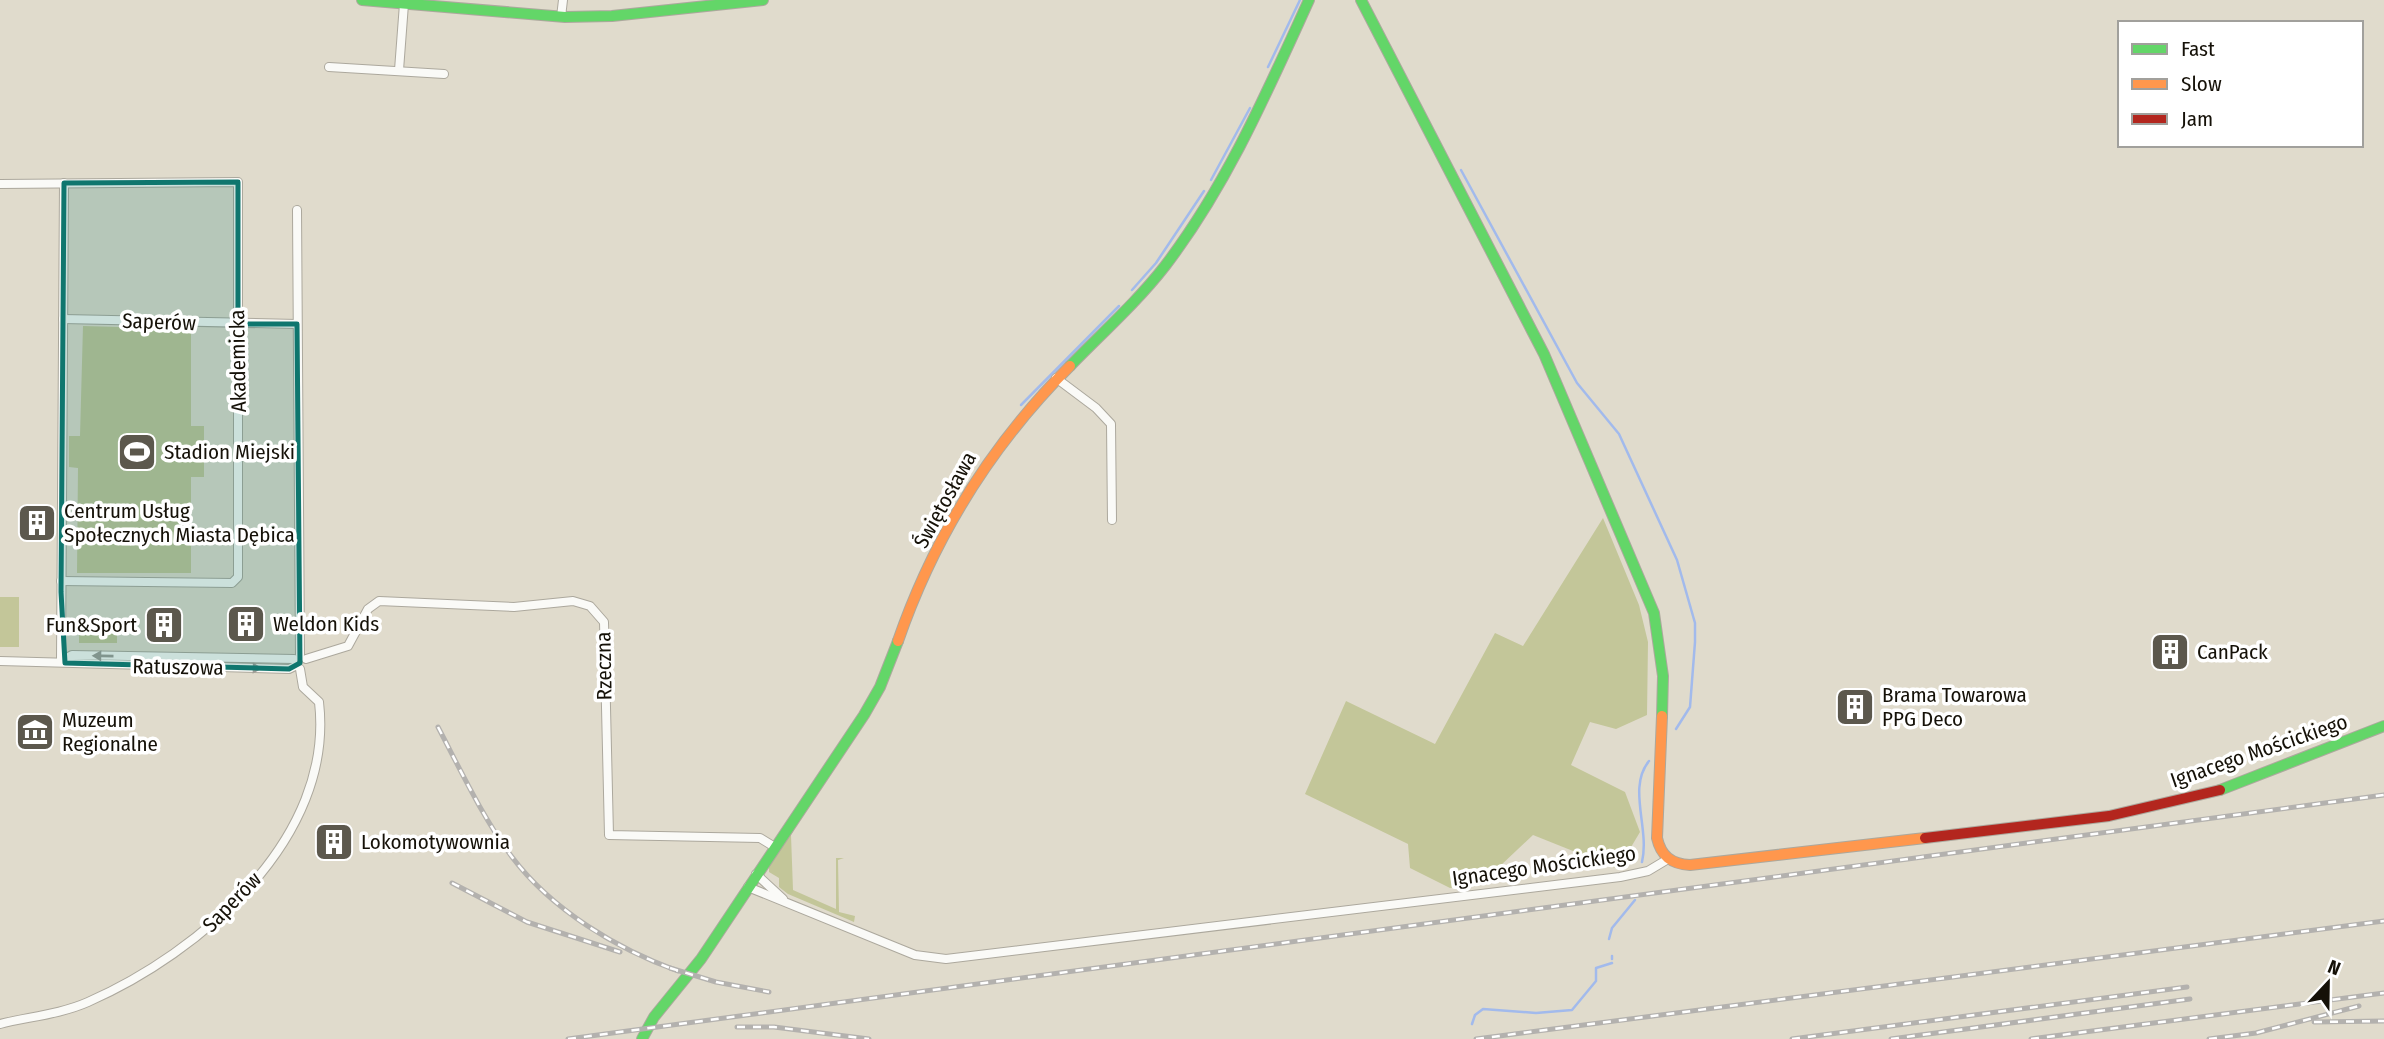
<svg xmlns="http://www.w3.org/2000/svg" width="2384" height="1039" viewBox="0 0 2384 1039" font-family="'Fira Sans Condensed',sans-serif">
  <rect width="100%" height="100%" fill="#e0dbcc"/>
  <g fill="#c3c699">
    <path d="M83 326 191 329V426H204V477H191V573H77L78 468 69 467V436H80Z"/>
    <path d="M1603 518 1639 605 1648 642 1647 715 1616 729 1590 722 1571 765 1625 792 1640 832 1618 869 1533 835 1481 884 1450 888 1410 868 1408 844 1305 794 1346 701 1435 744 1495 633 1523 646Z"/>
    <rect x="0" y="597" width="19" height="50"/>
    <rect x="79" y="619" width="38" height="24"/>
    <path d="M791 828 794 830 791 835 793 890 836 909V858H844L838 860 839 912 855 916 854 922 788 894 779 887V878L769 872V865Z"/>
  </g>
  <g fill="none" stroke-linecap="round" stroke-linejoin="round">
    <g stroke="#a2baec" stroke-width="2.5">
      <path d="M1268 67 1300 0"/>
      <path d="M1461 170 1577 383 1619 434 1677 560 1695 623V642L1690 707 1676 729"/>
      <path d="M1211 180 1250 108"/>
      <path d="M1132 290 1156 263 1204 191"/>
      <path d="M1021 405 1119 306"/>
      <path d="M1642 862C1650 828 1627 788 1649 761"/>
      <path d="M1609 939 1612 928 1635 900"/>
      <path d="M1612 956V959"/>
      <path d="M1472 1024 1475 1015 1483 1009 1536 1013 1572 1010 1596 981V968L1612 963"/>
    </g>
    <g stroke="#aca89d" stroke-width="10">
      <g id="street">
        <path d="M561 17 563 0"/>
        <path d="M329 67 444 74"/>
        <path d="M399 70 404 4"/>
        <path d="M0 184 238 182V577L232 583 61 581"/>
        <path d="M297 210 300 655"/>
        <path d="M63 319 297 324"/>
        <path d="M1056 378 1096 408 1111 424 1112 520"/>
        <path d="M306 659 348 646 368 609 379 601 514 607 573 601 590 606 604 622 609 835 760 838 773 846"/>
        <path d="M0 661 289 669 295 666"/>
        <path d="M61 661 64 183"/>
        <path d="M61 661 72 655 294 659"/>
        <path d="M756 874 783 899"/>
        <path d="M748 887 915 955 946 959 1620 877 1648 871 1668 859"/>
        <path d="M0 1024C28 1017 61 1014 88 1002 200 953 335 838 319 702L303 687 300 669"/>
      </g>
    </g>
    <g stroke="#aca89d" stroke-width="12">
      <g id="fast">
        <path d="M362 0 565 17 612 16 763 0"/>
        <path d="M1361 0 1544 354 1654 613 1663 676 1662 716"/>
        <path d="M1070 366C1102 333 1137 302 1165 266 1227 185 1267 92 1309 0"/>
        <path d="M2220 790 2384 726"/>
        <path d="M642 1039 654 1017 701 959 864 715 880 687 898 641"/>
      </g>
    </g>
    <g stroke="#aca89d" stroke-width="12">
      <g id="slow">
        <path d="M898 641C934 537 992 444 1070 366"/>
        <path d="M1662 716 1657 838C1661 856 1671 864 1690 865L1925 838"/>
      </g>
    </g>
    <g stroke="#aca89d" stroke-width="12">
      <path id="jam" d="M1925 838 2109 816 2220 790"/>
    </g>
    <use href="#street" stroke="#fafaf7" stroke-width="8"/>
    <use href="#fast" stroke="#63d668" stroke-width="10"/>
    <use href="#slow" stroke="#ff974d" stroke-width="10"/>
    <use href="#jam" stroke="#b3261e" stroke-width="10"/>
    <g stroke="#b3b1ae" stroke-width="5">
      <g id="rail">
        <path d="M438 727C461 771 483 818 512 857 552 910 617 949 678 971"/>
        <path d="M452 883 527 922 620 952"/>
        <path d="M670 968 716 982 769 992"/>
        <path d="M2314 1022 2384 1021"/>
        <path d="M737 1027H774L869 1039"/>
        <path d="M568 1039 2384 795"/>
        <path d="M1476 1039 2384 921"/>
        <path d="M1792 1039 2187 987"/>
        <path d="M1891 1039 2190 999"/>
        <path d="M2031 1039 2384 993"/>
        <path d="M2209 1039 2256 1033 2359 1006"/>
      </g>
    </g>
    <use href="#rail" stroke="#fff" stroke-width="2.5" stroke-dasharray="8" stroke-linecap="butt"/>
  </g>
  <defs><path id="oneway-solid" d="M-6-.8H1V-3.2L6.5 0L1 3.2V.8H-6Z" transform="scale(1.75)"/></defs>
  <g fill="#9e9d97">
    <use href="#oneway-solid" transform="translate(103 656) rotate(-179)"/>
    <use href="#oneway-solid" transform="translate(251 668) rotate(1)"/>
  </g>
  <path fill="#0f766e" fill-opacity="0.2" stroke="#0f766e" stroke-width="5" stroke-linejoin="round" d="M238 182V324H297L300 663 289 669 65 663 61 592 64 183Z"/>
  <defs>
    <g id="stadium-square" transform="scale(2.0125)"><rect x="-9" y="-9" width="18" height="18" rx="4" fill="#5c584d" stroke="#fff"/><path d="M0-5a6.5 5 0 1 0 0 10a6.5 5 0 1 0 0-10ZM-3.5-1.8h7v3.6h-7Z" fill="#fff"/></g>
    <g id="building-square" transform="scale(2.0125)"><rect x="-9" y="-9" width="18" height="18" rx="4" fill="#5c584d" stroke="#fff"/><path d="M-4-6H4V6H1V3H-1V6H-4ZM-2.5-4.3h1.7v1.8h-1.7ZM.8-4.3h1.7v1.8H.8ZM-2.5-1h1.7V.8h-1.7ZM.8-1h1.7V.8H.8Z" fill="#fff"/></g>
    <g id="museum-square" transform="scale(2.0125)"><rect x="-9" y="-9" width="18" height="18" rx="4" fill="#5c584d" stroke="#fff"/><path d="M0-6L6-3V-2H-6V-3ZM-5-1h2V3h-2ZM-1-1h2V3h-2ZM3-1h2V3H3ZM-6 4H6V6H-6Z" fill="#fff"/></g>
  </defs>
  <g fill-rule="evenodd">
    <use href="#stadium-square" x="137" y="452"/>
    <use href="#building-square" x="37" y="523"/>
    <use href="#building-square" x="246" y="624"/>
    <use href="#building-square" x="164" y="625"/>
    <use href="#building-square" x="2170" y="652"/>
    <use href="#building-square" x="1855" y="707"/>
    <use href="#museum-square" x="35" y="732"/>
    <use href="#building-square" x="334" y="842"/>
  </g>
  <g text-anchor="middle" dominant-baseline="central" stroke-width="7" stroke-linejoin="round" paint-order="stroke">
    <g font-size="21" fill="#151108" stroke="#fff">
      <text transform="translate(159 322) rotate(2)">Saperów</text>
      <text transform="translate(238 361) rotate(-91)">Akademicka</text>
      <text transform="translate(945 500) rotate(-61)">Świętosława</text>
      <text transform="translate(604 666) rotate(-91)">Rzeczna</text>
      <text transform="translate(178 667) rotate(1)">Ratuszowa</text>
      <text transform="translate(2259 751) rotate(-19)">Ignacego Mościckiego</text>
      <text transform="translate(1544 866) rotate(-8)">Ignacego Mościckiego</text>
      <text transform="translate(232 902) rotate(-46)">Saperów</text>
    </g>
    <g font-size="21" fill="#151108" stroke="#fff" text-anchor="start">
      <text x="164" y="452">Stadion Miejski</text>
      <text x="64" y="511">Centrum Usług<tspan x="64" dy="24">Społecznych Miasta Dębica</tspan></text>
      <text x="273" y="624">Weldon Kids</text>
      <text x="137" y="625" text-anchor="end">Fun&amp;Sport</text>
      <text x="2197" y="652">CanPack</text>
      <text x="1882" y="695">Brama Towarowa<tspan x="1882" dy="24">PPG Deco</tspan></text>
      <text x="62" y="720">Muzeum<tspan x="62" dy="24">Regionalne</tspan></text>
      <text x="361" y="842">Lokomotywownia</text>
    </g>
  </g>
  <rect x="2118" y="21" width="245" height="126" fill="#ffffff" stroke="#a1a09c" stroke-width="2"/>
  <rect x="2132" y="44" width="35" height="10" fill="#63d668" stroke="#a1a09c" stroke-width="2"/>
  <text x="2181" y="56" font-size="21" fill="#151108">Fast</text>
  <rect x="2132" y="79" width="35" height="10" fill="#ff974d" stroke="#a1a09c" stroke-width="2"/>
  <text x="2181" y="91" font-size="21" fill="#151108">Slow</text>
  <rect x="2132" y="114" width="35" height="10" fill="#b3261e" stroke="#a1a09c" stroke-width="2"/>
  <text x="2181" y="126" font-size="21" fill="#151108">Jam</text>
  <g transform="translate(2328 983) rotate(22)" stroke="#ffffff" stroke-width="5" paint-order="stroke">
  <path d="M0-5L12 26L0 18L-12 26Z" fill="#151108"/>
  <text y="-10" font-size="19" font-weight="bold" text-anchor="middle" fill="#151108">N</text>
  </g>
</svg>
